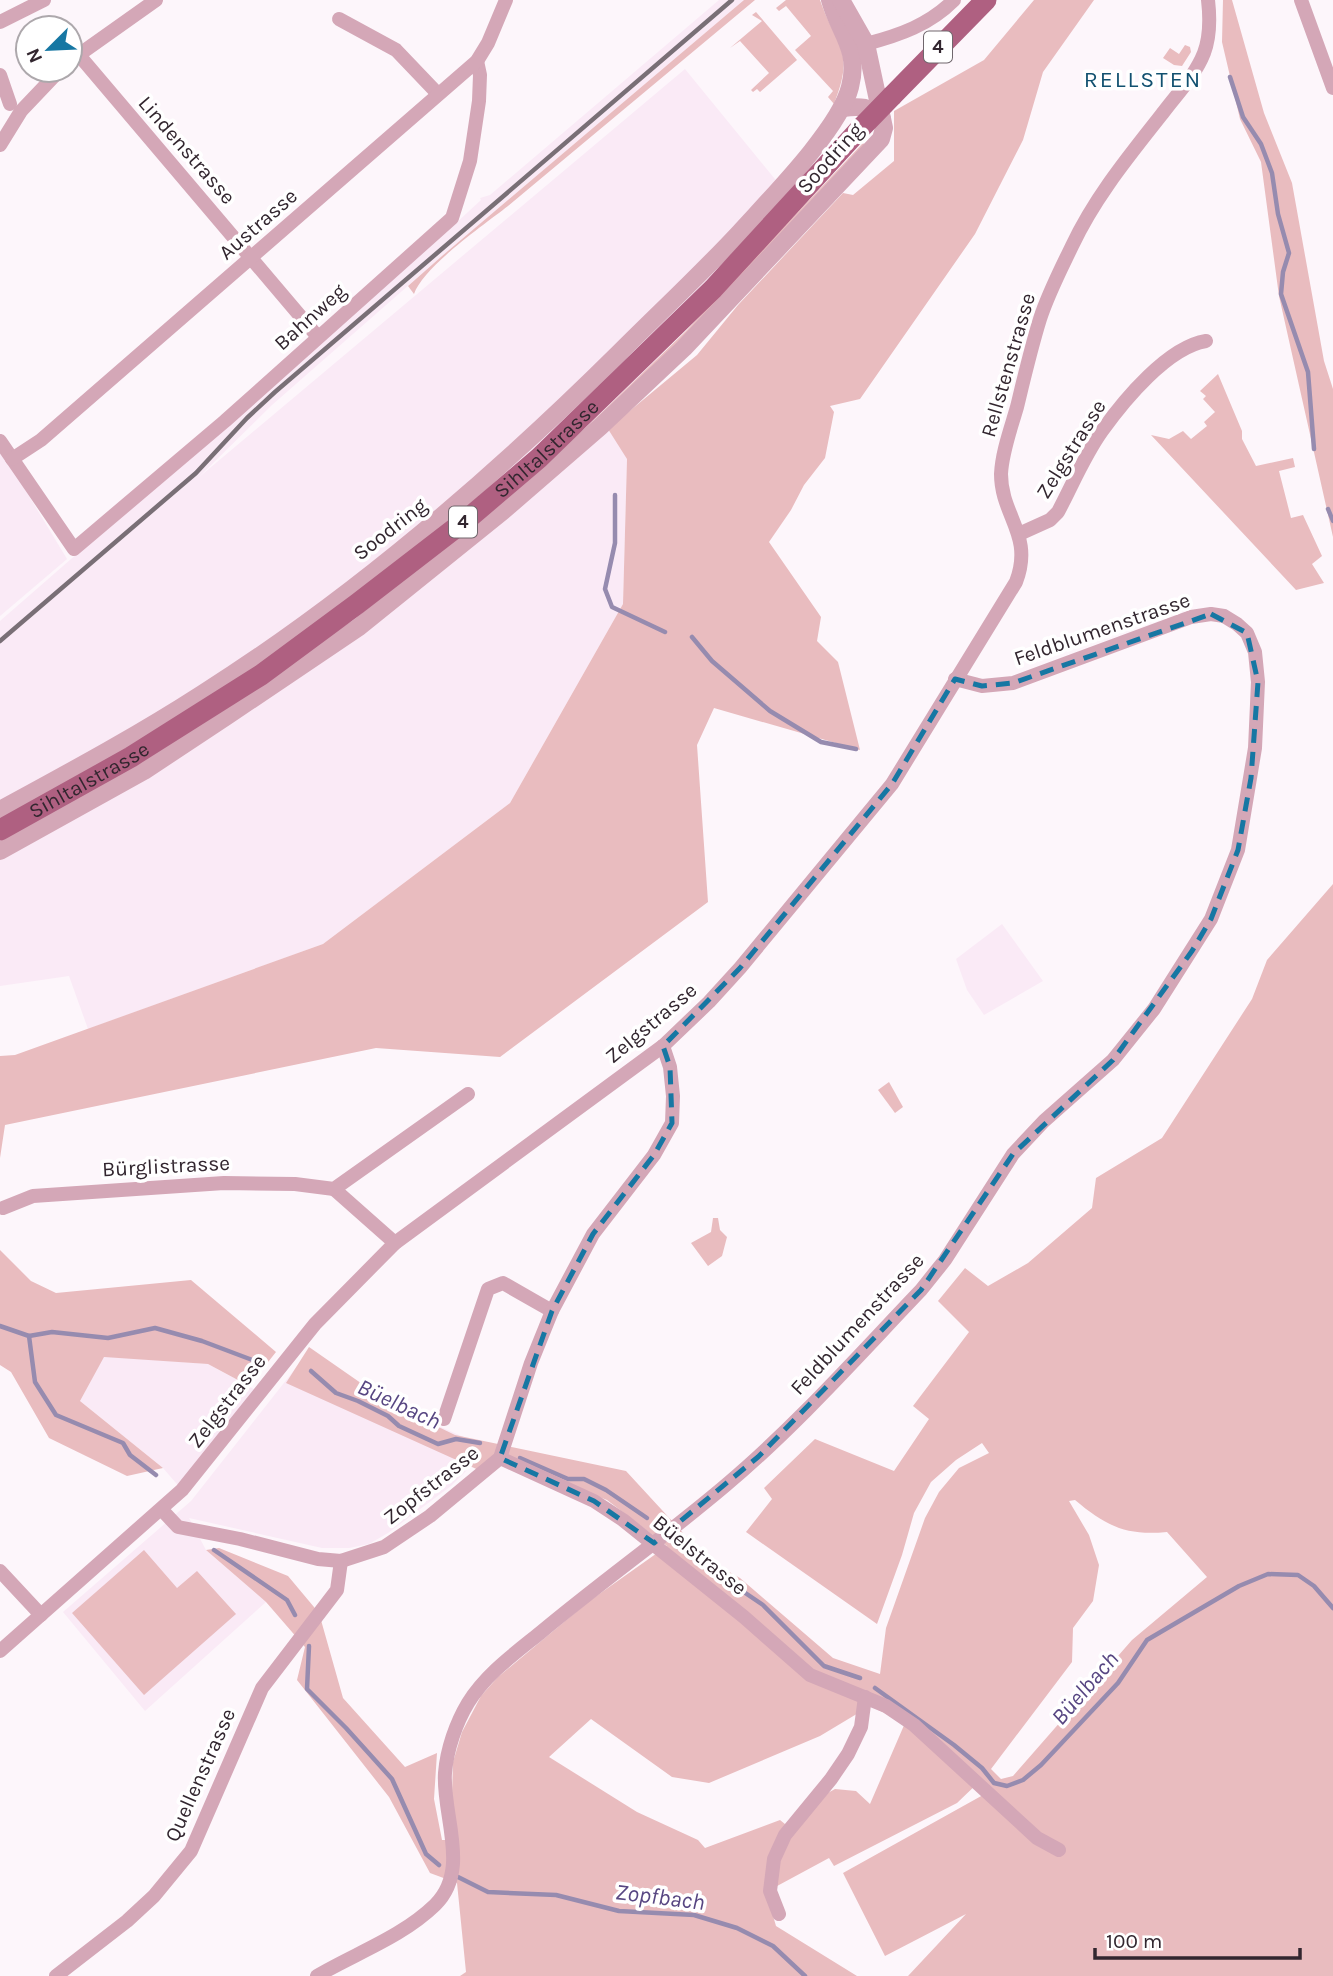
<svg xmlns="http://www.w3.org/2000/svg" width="1333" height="1976" viewBox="0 0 1333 1976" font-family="Karla,sans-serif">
  <rect width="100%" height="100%" fill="#fdf6fb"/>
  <g fill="#faeaf6">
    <path d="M719 0H744L442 256 272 405 198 478 685 69 779 184 609 428 627 458 623 604 510 803 323 944 88 1029 69 976 0 986V621L455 224 481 200 480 198 490 195Z"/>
    <path d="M0 448 67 559 0 616Z"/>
    <path d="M1002 924 1043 981 984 1015 967 990 956 959Z"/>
    <path d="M104 1356 208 1364 259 1392 182 1490 163 1468 80 1401Z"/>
    <path d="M298 1365 489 1448 451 1486 388 1533 369 1544 349 1548H322L189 1518 206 1550 266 1602 145 1711 63 1612 191 1501Z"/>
  </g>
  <g fill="#e9bcbf" fill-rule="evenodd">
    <path d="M744 0H755L508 206C485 224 423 267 414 294L408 286 442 256Z"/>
    <path d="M786 0H820C836 47 856 49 834 104L828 97 833 91 795 50 811 36 786 6 779 11 776 8Z"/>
    <path d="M1034 0H1094L1043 72 1023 140 975 234 860 399 830 406 834 412 825 458 804 485 791 510 769 542 821 617 817 641 838 662 860 750 714 708 697 745 708 902 500 1057 376 1048 5 1125 0 1158V1056L15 1055 323 944 510 803 623 604 627 459 608 429 697 355 738 305 843 193 853 195 894 161V111L984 60Z"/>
    <path d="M1223 0H1232L1264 113 1292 183 1324 361 1333 389V537L1279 296 1261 162 1240 119 1222 42Z"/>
    <path d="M756 12 797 60 760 92 757 89 753 92 751 90 769 73 740 41 730 48 762 21 752 15Z"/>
    <path d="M1185 45 1190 47 1191 52 1182 66 1174 65 1163 58 1170 48 1179 54Z"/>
    <path d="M863 143 866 146 709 315 569 444 686 331Z"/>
    <path d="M1218 374 1242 431V439L1256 466 1293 458 1295 467 1279 471 1291 518 1303 515 1322 556 1312 564 1324 583 1296 590 1151 435 1169 439 1183 431 1191 439 1207 426 1204 422 1215 412 1203 399 1206 396 1200 391Z"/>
    <path d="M1333 884V1976H908L966 1914 885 1956 843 1873 992 1790 981 1780 957 1803 834 1866 829 1858 766 1892 776 1926 857 1976H460L466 1972 457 1883 430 1873 389 1797 297 1680 305 1647 266 1602 206 1550 219 1548 288 1576 319 1613 343 1698 405 1767 437 1753 434 1799 442 1840H458L452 1794 453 1762 462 1732 481 1696 498 1677 588 1602 667 1546 607 1500 500 1458 483 1472 286 1383 309 1347 391 1404 455 1435 626 1471 708 1560 740 1578 833 1658 880 1674 886 1628 925 1518 939 1492 959 1468 989 1453 982 1443 956 1460 931 1482 914 1513 902 1555 877 1624 746 1532 772 1499 764 1488 815 1439 894 1471 929 1419 913 1406 969 1332 938 1301 965 1268 988 1286 1028 1263 1092 1208 1096 1178 1162 1138 1252 999 1267 960ZM1075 1500C1106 1526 1126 1536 1167 1532L1207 1577 1132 1640 1013 1776 1001 1779 991 1769 1072 1662 1073 1628 1093 1601 1099 1565 1089 1535 1069 1501ZM870 1706 905 1723 870 1804 856 1791 835 1789 824 1795 795 1832 780 1820 705 1848 698 1840 637 1812 549 1757 591 1719 672 1777 709 1783 820 1736Z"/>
    <path d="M889 1082 903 1107 895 1113 878 1090Z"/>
    <path d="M713 1218H718L720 1230 727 1237 722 1256 708 1266 691 1243 711 1232Z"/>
    <path d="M0 1250 31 1281 56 1293 191 1280 276 1352 249 1386 208 1364 104 1357 80 1401 163 1468 127 1476 49 1438 11 1372 0 1365Z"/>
    <path d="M144 1550 177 1588 197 1571 236 1614 144 1695 72 1613Z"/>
  </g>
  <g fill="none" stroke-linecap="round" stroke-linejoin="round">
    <g stroke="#968baf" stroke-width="4.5">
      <path d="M1230 77 1243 117 1261 144 1272 173 1278 214 1289 253 1283 272 1281 294 1308 372 1314 449"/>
      <path d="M615 495V543L605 589 612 607 665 632"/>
      <path d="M1328 509 1333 521"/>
      <path d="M692 637 712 661 770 711 821 742 856 749"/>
      <path d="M0 1326 29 1336 35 1382 56 1415 123 1443 130 1455 156 1475"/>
      <path d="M29 1336 52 1332 108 1338 155 1328 202 1341 255 1361"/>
      <path d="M311 1371 336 1393 358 1401 388 1416 399 1426 438 1444 456 1439 480 1443"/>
      <path d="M520 1458 568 1479H584L606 1490 647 1518"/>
      <path d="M676 1541 701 1563 763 1605 824 1666 860 1678"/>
      <path d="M214 1550 287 1600 295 1615"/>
      <path d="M309 1646 307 1689 346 1728 392 1779 426 1854 439 1865"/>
      <path d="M875 1688 954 1745 982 1768 994 1783 1007 1786 1023 1780 1041 1765 1118 1683 1147 1640 1239 1586 1268 1574 1298 1575 1314 1586 1333 1608"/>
      <path d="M458 1877 488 1892 556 1895 619 1911 694 1915 737 1928 773 1946 805 1976"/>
    </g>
    <g stroke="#d4a7b7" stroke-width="14">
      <path d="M1301 0 1333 88"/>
      <path d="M339 19 396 50 438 94"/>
      <path d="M0 22 44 0"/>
      <path d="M866 44C900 35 929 25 954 0"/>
      <path d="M78 54 318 337"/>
      <path d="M70 61 156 0"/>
      <path d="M0 75 10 104"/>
      <path d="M0 145 21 111 60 70"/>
      <path d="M0 441 74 549 225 421 452 218 470 161 479 101 480 75 477 61"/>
      <path d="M12 459 41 440 477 61 488 43 506 0"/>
      <path d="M1019 534 1050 520 1058 512C1072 486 1084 456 1102 431 1124 400 1168 347 1206 341"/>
      <path d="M334 1189 395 1243"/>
      <path d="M3 1208 33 1196 224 1183 295 1184 334 1189 468 1094"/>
      <path d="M444 1419 488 1289 503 1283 552 1311"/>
      <path d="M500 1458 594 1501 623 1520 744 1617 810 1675 886 1706 914 1725 1037 1838 1059 1850"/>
      <path d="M162 1510 178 1527 240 1539 318 1559 341 1561 384 1547 430 1516 500 1458 531 1363 552 1311 593 1234 654 1155 672 1123 673 1096 670 1067 663 1046"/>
      <path d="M0 1571 41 1615"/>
      <path d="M0 1651 182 1490 315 1324 395 1243 663 1046 709 1002 740 968 892 784 1016 582C1034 535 1001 516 1001 474 1002 452 1011 428 1017 407 1024 378 1031 348 1040 319 1048 294 1061 269 1072 246 1095 197 1129 156 1162 114 1176 95 1195 76 1204 53 1210 37 1210 17 1208 0"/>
      <path d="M779 1914 770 1891 774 1859 785 1835 831 1779 848 1754 861 1727 865 1697"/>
      <path d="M56 1976 127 1921 154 1896 191 1851 262 1688 337 1590 341 1561"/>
      <path d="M317 1976C356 1953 402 1937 435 1905 471 1870 442 1815 445 1773 447 1749 456 1723 468 1703 486 1674 514 1654 540 1633 601 1582 666 1536 726 1485 796 1426 858 1356 921 1290L945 1260 1013 1154 1044 1121 1113 1060 1154 1009 1211 919 1238 850 1255 748 1258 682 1255 652 1247 633 1237 624 1224 616 1211 614 1191 617 1013 683 982 686 955 679"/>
    </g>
    <g stroke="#d4a7b7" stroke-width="18">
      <path d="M843 108C860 106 870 106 882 119"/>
      <path d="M0 810C68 773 137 736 202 694 354 598 491 480 619 353 659 313 701 274 740 232 770 199 840 128 850 87 860 49 839 33 830 0"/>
      <path d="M0 851 144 771 227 716 359 627 503 511 600 427 684 348 881 139 884 128 866 44 841 0"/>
    </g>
    <g stroke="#af6081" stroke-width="21">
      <path d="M892 96 986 0"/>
      <path id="s1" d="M0 830 131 757 261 675 357 604 471 516 539 458 713 289 858 131"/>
    </g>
    <path stroke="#796f76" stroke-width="4.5" d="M0 641 196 473 247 418 275 392 732 0"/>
    <path stroke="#af6081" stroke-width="21" d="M858 131 892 96"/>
  </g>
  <path fill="none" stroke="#1677a3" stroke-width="5" stroke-dasharray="14 9" stroke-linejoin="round" d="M1211 614 1247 633 1258 682 1251 778 1238 850 1211 919 1192 951 1113 1060 1013 1154 921 1290 758 1457 654 1543 594 1501 500 1458 552 1311 593 1234 654 1155 672 1123 670 1067 663 1046 740 968 892 784 955 679 982 686 1013 683Z"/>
  <g text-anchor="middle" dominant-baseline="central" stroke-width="7" stroke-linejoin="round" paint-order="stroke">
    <g fill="#fff" stroke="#70676d" stroke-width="2">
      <rect x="924" y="31.5" width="28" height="31" rx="5"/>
      <rect x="449" y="506.5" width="28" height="31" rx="5"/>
    </g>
    <g font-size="19" font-weight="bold" fill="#32262f">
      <text x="938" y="47">4</text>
      <text x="463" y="522">4</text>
    </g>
    <g font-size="21" fill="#32262f" stroke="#fff">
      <text transform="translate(187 150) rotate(49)">Lindenstrasse</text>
      <text transform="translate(830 158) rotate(-48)">Soodring</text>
      <text transform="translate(258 224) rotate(-41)">Austrasse</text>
      <text transform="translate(310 317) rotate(-42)">Bahnweg</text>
      <text transform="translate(1008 365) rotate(-74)">Rellstenstrasse</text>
      <text stroke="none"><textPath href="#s1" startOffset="668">Sihltalstrasse</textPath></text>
      <text transform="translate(1071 449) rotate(-58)">Zelgstrasse</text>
      <text transform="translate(390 529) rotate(-38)">Soodring</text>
      <text transform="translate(1102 629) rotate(-19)">Feldblumenstrasse</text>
      <text stroke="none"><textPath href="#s1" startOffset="102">Sihltalstrasse</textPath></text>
      <text transform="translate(651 1023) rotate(-40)">Zelgstrasse</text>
      <text transform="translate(166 1166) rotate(-3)">Bürglistrasse</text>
      <text transform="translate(857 1324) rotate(-47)">Feldblumenstrasse</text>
      <text transform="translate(227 1401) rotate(-52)">Zelgstrasse</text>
      <text transform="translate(431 1485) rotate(-38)">Zopfstrasse</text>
      <text transform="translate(700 1555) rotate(39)">Büelstrasse</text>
      <text transform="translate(200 1775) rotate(-66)">Quellenstrasse</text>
    </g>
    <g font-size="23" letter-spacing="2" fill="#115170" stroke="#fff">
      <text x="1143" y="79">RELLSTEN</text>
    </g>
    <g font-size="23" font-style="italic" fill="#574682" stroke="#fff">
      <text transform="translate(399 1404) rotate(25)">Büelbach</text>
      <text transform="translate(1085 1688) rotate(-49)">Büelbach</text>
      <text transform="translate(660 1897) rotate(7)">Zopfbach</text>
    </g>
  </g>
  <g transform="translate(49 49) rotate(246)"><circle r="33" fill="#ffffff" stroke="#ada8ac" stroke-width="2"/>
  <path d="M0-5L12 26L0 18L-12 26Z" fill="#1677a3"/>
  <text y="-10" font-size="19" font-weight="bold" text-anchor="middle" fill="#32262f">N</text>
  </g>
  <path d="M1095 1948v10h205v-10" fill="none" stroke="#32262f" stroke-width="3.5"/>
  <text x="1106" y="1948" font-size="21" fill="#32262f" stroke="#ffffff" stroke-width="5" paint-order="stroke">100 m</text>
</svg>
